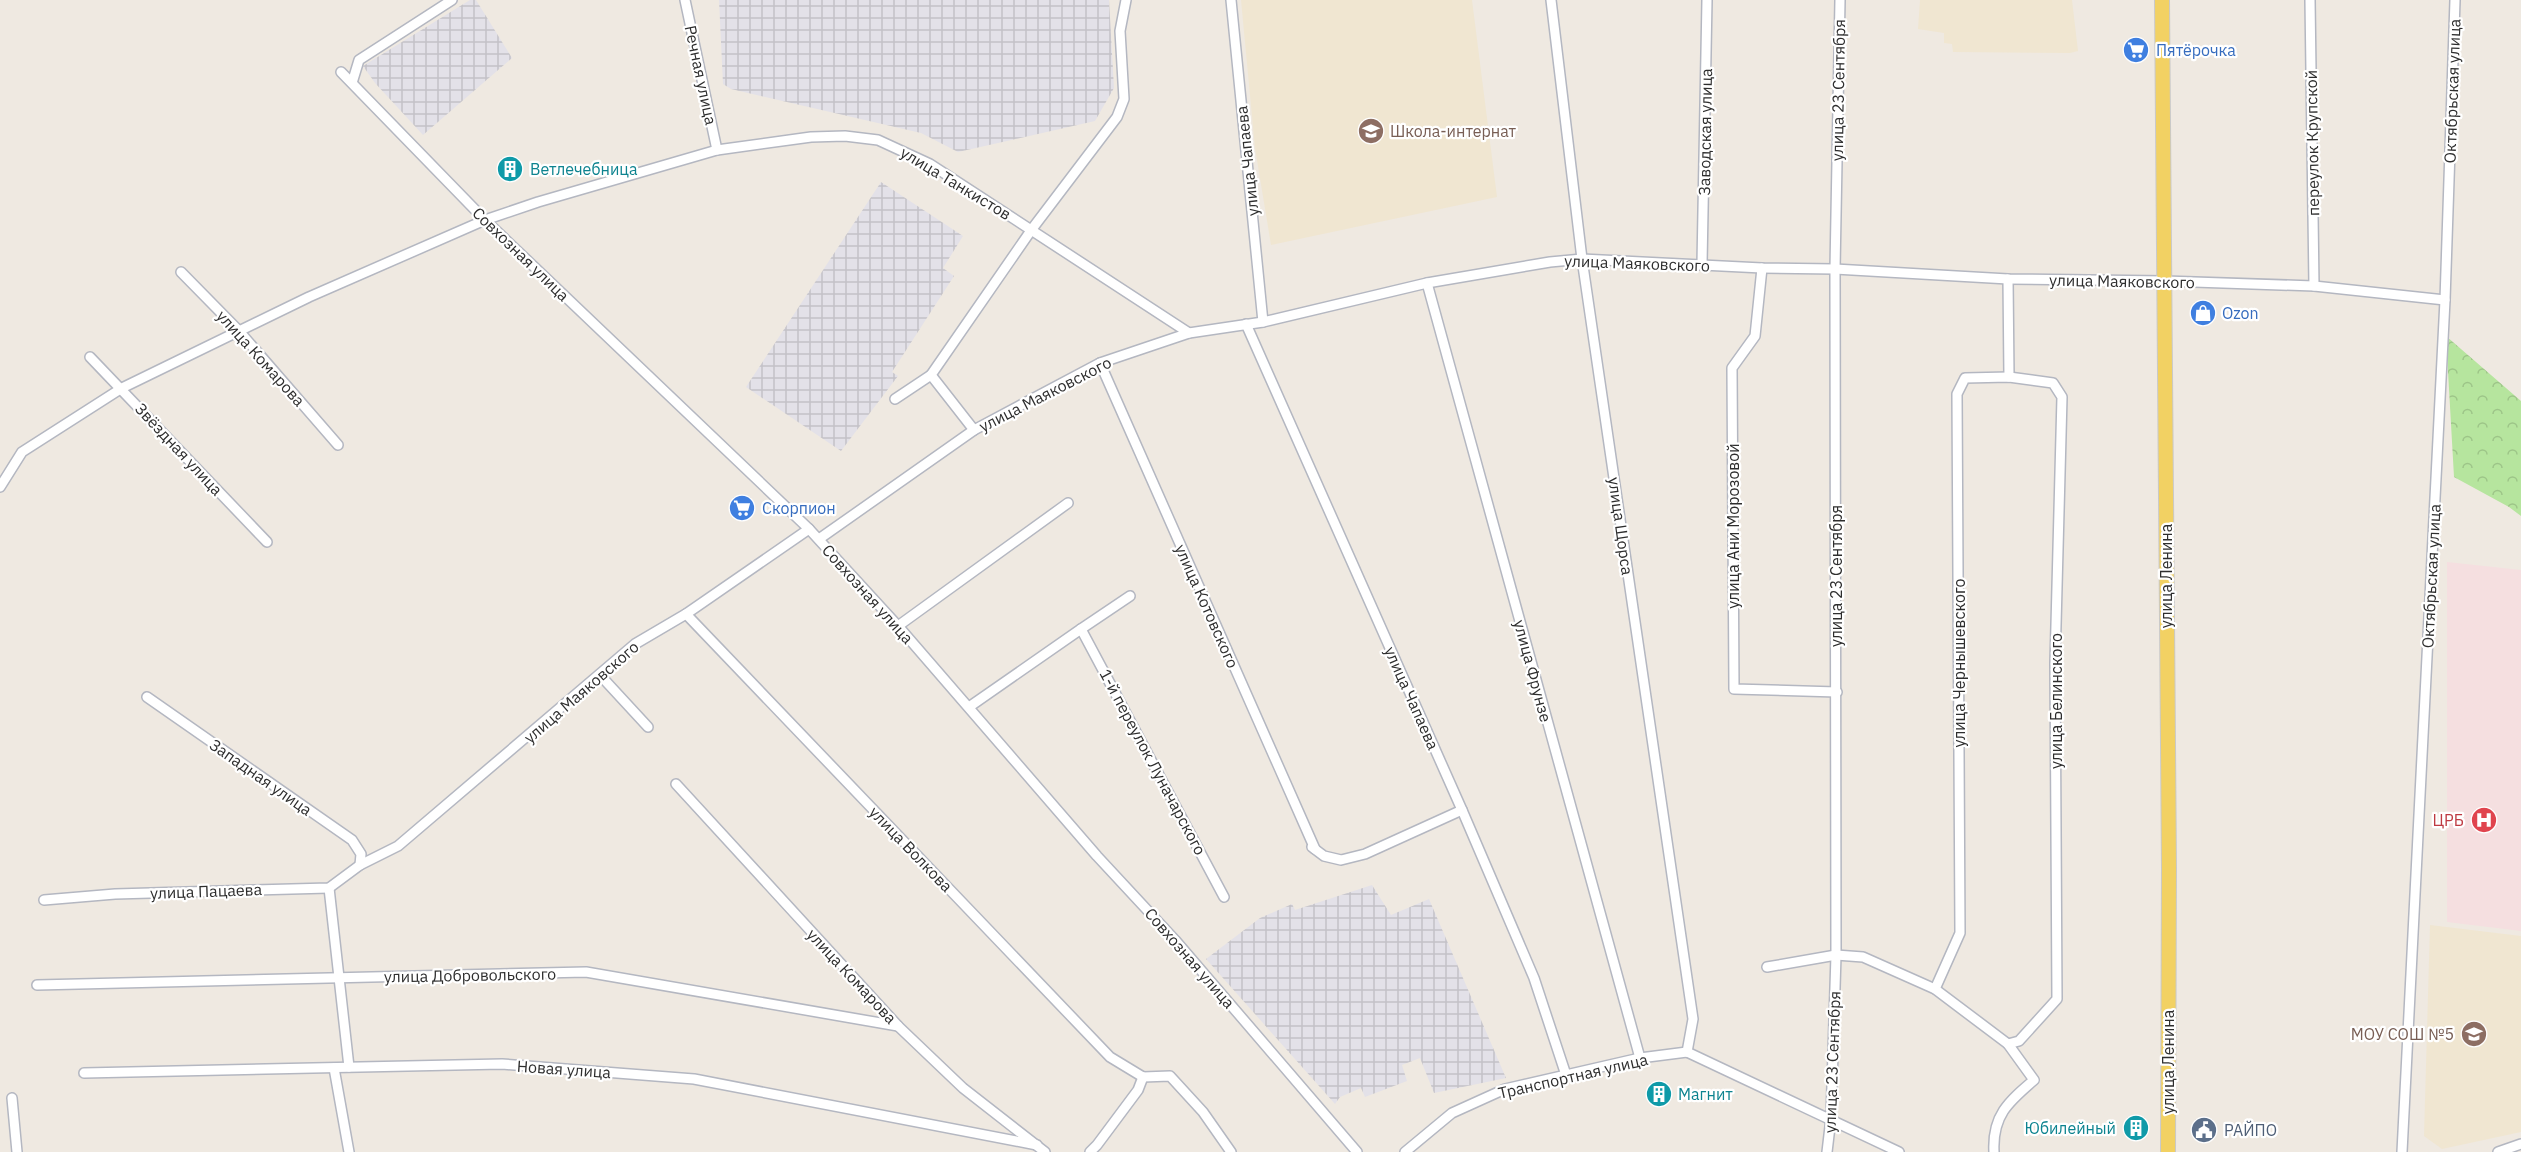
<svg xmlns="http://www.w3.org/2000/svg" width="2521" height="1152" viewBox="0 0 2521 1152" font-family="'IBM Plex Sans',sans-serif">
  <defs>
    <pattern id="industrial-grid" width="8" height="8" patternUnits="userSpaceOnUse" patternTransform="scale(1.5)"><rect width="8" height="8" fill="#e3e1e8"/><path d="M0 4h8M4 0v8" fill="none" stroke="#c3c1c7"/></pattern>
    <pattern id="forest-crowns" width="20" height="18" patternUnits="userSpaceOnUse" patternTransform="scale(1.5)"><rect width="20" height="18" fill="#b6e59e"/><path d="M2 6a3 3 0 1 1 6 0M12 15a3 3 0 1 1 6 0" fill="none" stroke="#9dc588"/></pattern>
  </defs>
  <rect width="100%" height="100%" fill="#efe9e1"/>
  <g fill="url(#industrial-grid)">
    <path d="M470 0H476L512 58 423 135 375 83 363 66Z"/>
    <path d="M719 0H1109L1114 88 1095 121 958 152 921 133 731 89 723 84Z"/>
    <path d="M881 182 963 236 943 268 954 276 892 372 898 376 841 451 746 387Z"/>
    <path d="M1372 885 1391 915 1429 899 1506 1078 1434 1093 1420 1058 1402 1065 1407 1081 1365 1097 1361 1088 1340 1097 1335 1104 1206 959 1260 918 1292 904 1295 910Z"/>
  </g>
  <g fill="#f0e6d1">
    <path d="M1241 0H1472L1497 197 1271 245 1255 148Z"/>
    <path d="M1920 0H2072L2078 51 2070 53 1953 52 1952 44 1944 43V33L1918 29Z"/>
    <path d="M2430 925 2521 936V1132L2442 1149 2424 1136Z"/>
  </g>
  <path fill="#f5dfe0" d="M2447 562 2521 570V931L2447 922Z"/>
  <path fill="url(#forest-crowns)" d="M2446 336 2521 401V516L2509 507 2454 477Z"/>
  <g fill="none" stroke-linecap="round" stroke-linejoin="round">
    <g stroke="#b4b7c1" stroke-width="12">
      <g id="street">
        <path d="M685 0 717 150"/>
        <path d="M1231 0 1263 322"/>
        <path d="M1551 0 1582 259 1693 1019 1687 1052"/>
        <path d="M2310 0 2314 286"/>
        <path d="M341 72 485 220 809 529 898 626 1097 856 1175 940 1357 1152"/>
        <path d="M352 83 359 60 452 0"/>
        <path d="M1702 264 1707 0"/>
        <path d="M1762 268 1755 336 1732 368 1734 689 1837 692"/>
        <path d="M181 272 239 331 338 445"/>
        <path d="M2008 279 2009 377"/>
        <path d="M1427 283 1640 1058"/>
        <path d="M1246 324 1462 810 1534 978 1566 1075"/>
        <path d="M90 357 267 542"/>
        <path d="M1100 363 1315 849"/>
        <path d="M895 399 931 375"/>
        <path d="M974 430 931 375 1032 229 1117 117 1124 99 1120 31 1126 0"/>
        <path d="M0 487 22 452 122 388 309 297 485 220 538 202 717 150 811 137 845 136 878 140 930 164 1189 333"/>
        <path d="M819 539 974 430 1100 363 1189 333 1263 322 1427 283 1550 262 1582 259 1762 268 1835 269 2008 279 2165 281 2314 286 2445 300"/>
        <path d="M686 614 1110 1057 1143 1077"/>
        <path d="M898 626 1068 503"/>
        <path d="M1081 629 1130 596"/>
        <path d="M600 675 648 727"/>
        <path d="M147 697 352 840 361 854 360 865"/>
        <path d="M969 707 1081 629 1224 897"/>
        <path d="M676 784 898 1026 963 1088 1045 1152"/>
        <path d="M1312 847 1324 856 1341 860 1365 854 1462 810"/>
        <path d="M329 888 349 1067"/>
        <path d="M44 900 115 894 329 888 360 865 398 846 635 644 686 614 809 529"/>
        <path d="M1767 967 1836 955 1863 957 1935 989 2008 1044 2034 1080C2008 1102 1992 1116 1994 1152"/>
        <path d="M37 985 586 972 898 1026"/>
        <path d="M1935 989 1960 933 1957 394 1965 378 2009 377 2053 383 2062 397 2055 663 2057 999 2019 1041 2008 1044"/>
        <path d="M1687 1052 1899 1152"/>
        <path d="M334 1068 349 1152"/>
        <path d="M84 1073 502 1064 694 1079 1037 1145"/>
        <path d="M1143 1077 1170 1076 1203 1112 1231 1152"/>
        <path d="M12 1098 17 1152"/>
        <path d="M1090 1152 1097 1145 1138 1090 1143 1077"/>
        <path d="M1405 1152 1452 1113 1505 1089 1640 1058 1687 1052"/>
        <path d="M1827 1152 1831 1118 1836 955 1835 269 1840 0"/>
        <path d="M2402 1152 2445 300 2455 0"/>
        <path d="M2498 1152 2521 1144"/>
      </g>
    </g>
    <g stroke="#c9c9c9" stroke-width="16">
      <path id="primary" d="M2162 0 2169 868 2168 1152"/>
    </g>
    <use href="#street" stroke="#fff" stroke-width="9"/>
    <use href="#primary" stroke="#f2d163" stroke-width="14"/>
  </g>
  <defs>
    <g id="supermarket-disc" transform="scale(1.35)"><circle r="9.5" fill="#3f7fe0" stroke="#fff"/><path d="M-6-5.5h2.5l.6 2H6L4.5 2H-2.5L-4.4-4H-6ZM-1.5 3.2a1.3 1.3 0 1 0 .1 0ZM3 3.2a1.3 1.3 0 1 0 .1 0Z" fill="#fff"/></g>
    <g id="school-disc" transform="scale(1.35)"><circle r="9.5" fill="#8d6e63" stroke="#fff"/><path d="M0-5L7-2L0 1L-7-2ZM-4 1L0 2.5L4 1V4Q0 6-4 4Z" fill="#fff"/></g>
    <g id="building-disc" transform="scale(1.35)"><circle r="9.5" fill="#0f9aa8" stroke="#fff"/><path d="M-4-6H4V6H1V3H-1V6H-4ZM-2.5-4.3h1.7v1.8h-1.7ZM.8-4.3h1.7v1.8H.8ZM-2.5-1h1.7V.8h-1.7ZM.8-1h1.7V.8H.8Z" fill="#fff"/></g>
    <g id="shop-disc" transform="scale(1.35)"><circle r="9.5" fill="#3f7fe0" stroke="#fff"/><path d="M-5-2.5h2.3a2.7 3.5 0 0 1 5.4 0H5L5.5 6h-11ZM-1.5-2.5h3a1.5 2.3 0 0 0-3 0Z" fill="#fff"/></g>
    <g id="hospital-disc" transform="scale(1.35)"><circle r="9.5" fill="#e0444e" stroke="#fff"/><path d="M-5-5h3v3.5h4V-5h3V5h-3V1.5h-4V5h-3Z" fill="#fff"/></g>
    <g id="civic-disc" transform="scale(1.35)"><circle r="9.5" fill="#5c6f8a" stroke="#fff"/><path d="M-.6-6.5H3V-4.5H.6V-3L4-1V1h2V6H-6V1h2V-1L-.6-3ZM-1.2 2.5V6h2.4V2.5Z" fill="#fff"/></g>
  </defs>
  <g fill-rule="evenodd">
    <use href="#supermarket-disc" x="2136" y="50"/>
    <use href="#school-disc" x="1371" y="131"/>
    <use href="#building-disc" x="510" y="169"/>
    <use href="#shop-disc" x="2203" y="313"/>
    <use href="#supermarket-disc" x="742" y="508"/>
    <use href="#hospital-disc" x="2484" y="820"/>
    <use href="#school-disc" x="2474" y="1034"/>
    <use href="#building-disc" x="1659" y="1094"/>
    <use href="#building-disc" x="2136" y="1128"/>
    <use href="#civic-disc" x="2204" y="1130"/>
  </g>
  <g text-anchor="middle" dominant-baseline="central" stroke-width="4.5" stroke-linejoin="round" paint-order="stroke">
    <g font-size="16" fill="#366cbe" stroke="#fff" text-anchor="start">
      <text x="2156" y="50">Пятёрочка</text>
      <text x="2222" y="313">Ozon</text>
      <text x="762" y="508">Скорпион</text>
    </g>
    <g font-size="16" fill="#2e2e2e" stroke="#fff">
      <text transform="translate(701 75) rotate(78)">Речная улица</text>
      <text transform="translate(1838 90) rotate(-89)">улица 23 Сентября</text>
      <text transform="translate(2452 91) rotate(-88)">Октябрьская улица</text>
      <text transform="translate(1705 132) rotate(-89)">Заводская улица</text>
      <text transform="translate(2312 143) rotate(-91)">переулок Крупской</text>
      <text transform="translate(1247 161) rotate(-96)">улица Чапаева</text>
      <text transform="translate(956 183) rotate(31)">улица Танкистов</text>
      <text transform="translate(521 254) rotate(44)">Совхозная улица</text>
      <text transform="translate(1637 263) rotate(2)">улица Маяковского</text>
      <text transform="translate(2122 281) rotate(1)">улица Маяковского</text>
      <text transform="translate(261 358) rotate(48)">улица Комарова</text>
      <text transform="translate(1045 394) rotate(-27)">улица Маяковского</text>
      <text transform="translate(179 449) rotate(47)">Звёздная улица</text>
      <text transform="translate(1621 526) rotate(82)">улица Щорса</text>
      <text transform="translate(1733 526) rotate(-90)">улица Ани Морозовой</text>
      <text transform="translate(1836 576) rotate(-90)">улица 23 Сентября</text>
      <text transform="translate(2166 576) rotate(-90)">улица Ленина</text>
      <text transform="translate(2431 576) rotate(-87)">Октябрьская улица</text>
      <text transform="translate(868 594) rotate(48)">Совхозная улица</text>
      <text transform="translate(1207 606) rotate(66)">улица Котовского</text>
      <text transform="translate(1959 663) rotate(-90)">улица Чернышевского</text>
      <text transform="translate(1533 671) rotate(75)">улица Фрунзе</text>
      <text transform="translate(581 692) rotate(-41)">улица Маяковского</text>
      <text transform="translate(1412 698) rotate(66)">улица Чапаева</text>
      <text transform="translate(2056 701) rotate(-90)">улица Белинского</text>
      <text transform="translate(1153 762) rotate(62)">1-й переулок Луначарского</text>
      <text transform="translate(261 777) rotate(35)">Западная улица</text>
      <text transform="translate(911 849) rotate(46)">улица Волкова</text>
      <text transform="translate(206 891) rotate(-2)">улица Пацаева</text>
      <text transform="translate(1190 958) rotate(49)">Совхозная улица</text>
      <text transform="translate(470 975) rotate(-1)">улица Добровольского</text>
      <text transform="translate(852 976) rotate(47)">улица Комарова</text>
      <text transform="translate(1832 1062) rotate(-88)">улица 23 Сентября</text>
      <text transform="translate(2168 1062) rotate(-90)">улица Ленина</text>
      <text transform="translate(564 1069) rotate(4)">Новая улица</text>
      <text transform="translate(1573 1076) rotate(-13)">Транспортная улица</text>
    </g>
    <g font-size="16" fill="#785e54" stroke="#fff" text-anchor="start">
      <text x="1390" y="131">Школа-интернат</text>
      <text x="2454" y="1034" text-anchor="end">МОУ СОШ №5</text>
    </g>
    <g font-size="16" fill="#0d838f" stroke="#fff" text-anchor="start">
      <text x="530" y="169">Ветлечебница</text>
      <text x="1678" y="1094">Магнит</text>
      <text x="2116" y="1128" text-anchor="end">Юбилейный</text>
    </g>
    <g font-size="16" fill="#be3a42" stroke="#fff" text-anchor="end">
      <text x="2464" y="820">ЦРБ</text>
    </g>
    <g font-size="16" fill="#4e5e75" stroke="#fff" text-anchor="start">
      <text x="2224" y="1130">РАЙПО</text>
    </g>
  </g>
</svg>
